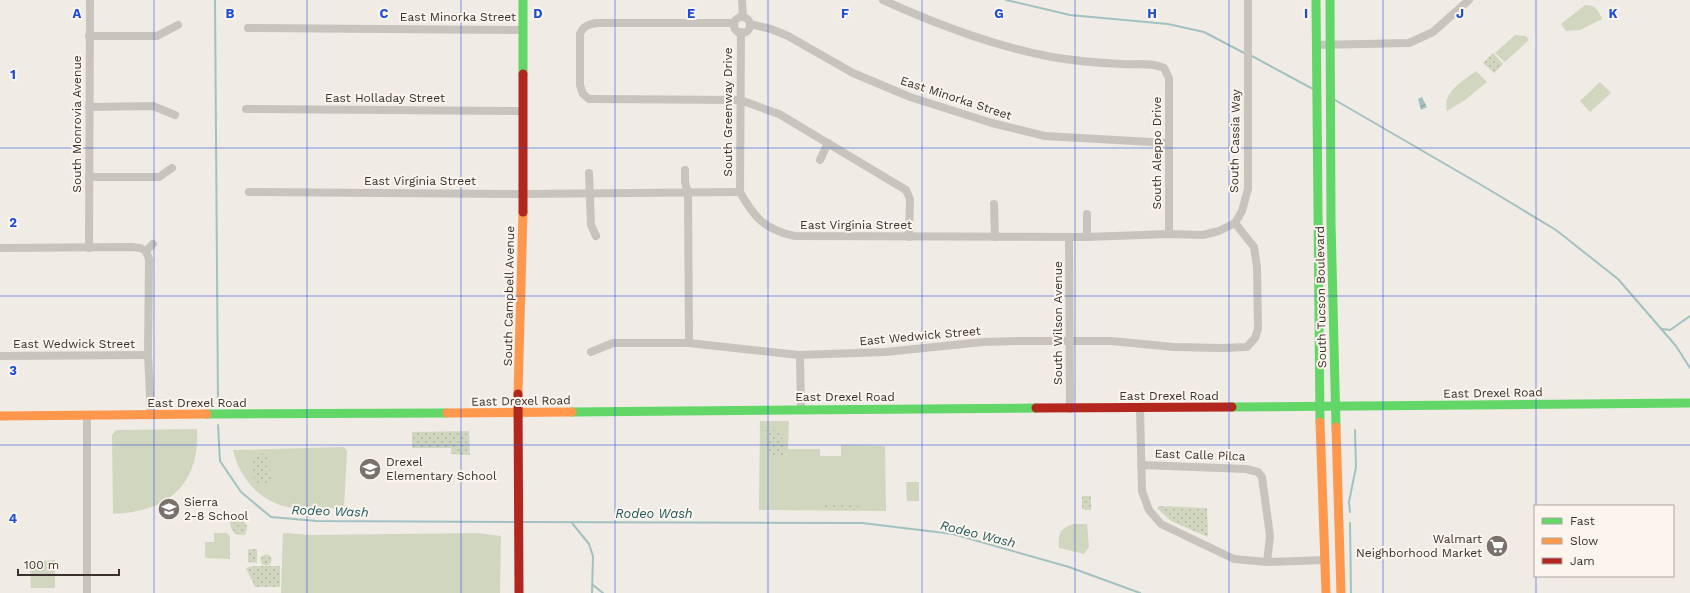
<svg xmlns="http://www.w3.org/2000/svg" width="1690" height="593" viewBox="0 0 1690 593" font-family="'Work Sans',sans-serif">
  <defs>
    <pattern id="park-dots" width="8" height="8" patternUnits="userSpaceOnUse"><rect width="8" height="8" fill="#d1d6bf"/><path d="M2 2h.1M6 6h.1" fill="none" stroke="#b4b8a4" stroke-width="1.8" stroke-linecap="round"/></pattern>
    <pattern id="water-waves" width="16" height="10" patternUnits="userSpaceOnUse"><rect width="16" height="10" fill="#a1c2c1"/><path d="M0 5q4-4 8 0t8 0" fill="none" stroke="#849e9d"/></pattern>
  </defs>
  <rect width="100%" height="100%" fill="#f0ebe5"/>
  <g fill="#d1d6bf">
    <path d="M1585 5C1596 5 1598 10 1602 19L1580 30 1566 31 1561 24Z"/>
    <path d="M1515 35 1526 36 1529 40 1505 62 1495 53Z"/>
    <path d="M1476 71 1487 82 1465 100 1447 111C1442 92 1462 82 1476 71Z"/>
    <path d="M1600 82 1611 93 1590 112 1580 101Z"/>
    <path d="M760 421H789L788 449H820V456H841V445L885 446 886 511 759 510Z"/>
    <path d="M197 429C200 485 167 512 113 514L112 435 116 430Z"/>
    <path d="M344 447 347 451 344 508C328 508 311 510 294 508 262 504 240 480 233 450Z"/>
    <path d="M906 482H919V501H907Z"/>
    <path d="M1073 524H1087L1089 547 1084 554 1059 548C1058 535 1059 529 1073 524Z"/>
    <path d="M214 533H227L230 536V559L205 558V542H214Z"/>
    <path d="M283 533 312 535 477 533 501 536 500 593H281Z"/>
    <path d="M55 560V588H31L30 565 37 561Z"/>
  </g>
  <g fill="url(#park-dots)">
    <path d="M1493 53 1503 64 1494 73 1483 63Z"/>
    <path d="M765 430H778L786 445 784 457 769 455Z"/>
    <path d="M469 431 470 455 451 454V448H412V432Z"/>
    <path d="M255 454H269L271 484H255L251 458Z"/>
    <path d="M1082 496H1091V510L1082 509Z"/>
    <path d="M822 503 856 504 859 507 857 510 824 509 821 505Z"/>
    <path d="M1159 506 1207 508 1208 537 1171 521 1157 508Z"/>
    <path d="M235 516H240L247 526 246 533 244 535 235 534 231 528 230 521Z"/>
    <path d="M248 549H257V563L248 562Z"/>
    <circle cx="266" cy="560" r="5.5"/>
    <path d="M253 566H280V587H255L246 568Z"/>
  </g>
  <path fill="url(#water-waves)" d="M1422 97 1427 107 1421 110 1418 99Z"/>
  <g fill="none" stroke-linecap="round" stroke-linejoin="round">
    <g stroke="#a1c2c1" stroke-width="2">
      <path d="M215 0 218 405"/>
      <path d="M1006 0 1070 15 1168 24 1204 32 1246 54"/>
      <path d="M1250 55 1313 89"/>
      <path d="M1335 100 1483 186 1556 230 1618 279 1676 346 1690 368"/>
      <path d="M1662 329 1670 330 1690 316"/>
      <path d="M218 425 220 461 241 492 271 517 317 521 514 522"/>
      <path d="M1350 512 1349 502 1356 467 1355 430"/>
      <path d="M523 522 862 523 953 534 1069 567 1140 593"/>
      <path d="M572 523 589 544 593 556 592 593"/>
      <path d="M1350 523 1351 593"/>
      <path d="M593 585 603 593"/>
    </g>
    <g stroke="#c9c3be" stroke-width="8">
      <path d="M742 0 743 17"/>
      <path d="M883 0C938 25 993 46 1052 57 1075 61 1099 63 1122 64 1135 65 1152 62 1164 68L1169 78V234"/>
      <circle cx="742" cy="25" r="8"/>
      <path d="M734 23H597C589 24 583 26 580 34V85L583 94 589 99H595L740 100 779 114 906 190 910 199 909 237"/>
      <path d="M750 24 771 29 788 36 853 73 910 97 992 123 1045 136 1169 143"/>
      <path d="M248 28 523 30"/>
      <path d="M741 32 740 192C754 218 766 230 795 236L1087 237 1169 234 1203 235 1219 231 1235 223"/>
      <path d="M89 36H157L178 25"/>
      <path d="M1316 45 1409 43 1433 32 1469 0"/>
      <path d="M89 107 153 106 175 115"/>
      <path d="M246 109 523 111"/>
      <path d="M820 160 828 143"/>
      <path d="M685 170V182L688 193 689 343"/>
      <path d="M589 173 591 225 596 236"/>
      <path d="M89 177H159L172 168"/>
      <path d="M249 192 523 194 740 192"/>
      <path d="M994 204 995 237"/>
      <path d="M1087 214V237"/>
      <path d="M1069 237 1070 409"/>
      <path d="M0 248 132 247 140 248 146 251"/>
      <path d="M89 248 90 0"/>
      <path d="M146 251 149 259 148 355 151 415"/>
      <path d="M146 251 153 244"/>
      <path d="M591 352 613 343H689L799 355 885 352 983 342 1017 341H1111L1174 347 1222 348 1247 347 1255 338 1258 329 1257 267 1254 247 1235 223 1242 211 1248 189V0"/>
      <path d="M800 355 801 409"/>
      <path d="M0 356 148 355"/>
      <path d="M1140 408 1142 491 1149 510 1161 524 1234 559 1267 562 1324 560"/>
      <path d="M1141 465 1246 469 1258 472 1262 477 1270 536 1267 562"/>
      <path d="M87 593V415"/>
    </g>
    <g stroke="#63d668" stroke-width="9">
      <path d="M523 0V74"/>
      <path d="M1316 0 1320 422"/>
      <path d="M1330 0 1331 222 1336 427"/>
      <path d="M1232 407 1690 403"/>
      <path d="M572 412 1036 408"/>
      <path d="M207 414 447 413"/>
    </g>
    <g stroke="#ff974d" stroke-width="9">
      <path d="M518 394 523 212"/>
      <path d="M447 413 572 412"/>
      <path d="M0 416 207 414"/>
      <path d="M1320 422 1326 593"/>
      <path d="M1336 427 1341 593"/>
    </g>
    <g stroke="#b3261e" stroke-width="9">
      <path d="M523 212V74"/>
      <path d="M518 394 519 593"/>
      <path d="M1036 408 1232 407"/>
    </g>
  </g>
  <path fill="none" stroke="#1d4ed8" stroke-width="1" stroke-opacity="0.55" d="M154 0V593M307 0V593M461 0V593M615 0V593M768 0V593M922 0V593M1075 0V593M1229 0V593M1383 0V593M1536 0V506M0 148H1690M0 296H1690M0 445H1690M1536 576V593"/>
  <defs>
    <g id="school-disc" transform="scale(1.15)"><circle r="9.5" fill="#7a716c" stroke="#fbf5ee"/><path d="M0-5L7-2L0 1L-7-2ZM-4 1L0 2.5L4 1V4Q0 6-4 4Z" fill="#fff"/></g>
    <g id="supermarket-disc" transform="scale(1.15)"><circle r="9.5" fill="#7a716c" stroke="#fbf5ee"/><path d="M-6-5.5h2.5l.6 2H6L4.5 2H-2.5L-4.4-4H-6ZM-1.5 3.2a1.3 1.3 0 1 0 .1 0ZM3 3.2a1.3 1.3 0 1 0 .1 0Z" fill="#fff"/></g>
  </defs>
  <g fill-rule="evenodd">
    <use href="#school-disc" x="370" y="469"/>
    <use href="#school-disc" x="169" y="509"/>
    <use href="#supermarket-disc" x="1497" y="546"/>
  </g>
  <g text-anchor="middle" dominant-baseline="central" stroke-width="4" stroke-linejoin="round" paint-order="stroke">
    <g font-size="12" fill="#3b302b" stroke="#fbf5ee">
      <text x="458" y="17">East Minorka Street</text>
      <text x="385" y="98">East Holladay Street</text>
      <text transform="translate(956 98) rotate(18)">East Minorka Street</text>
      <text transform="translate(728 112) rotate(-90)">South Greenway Drive</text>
      <text transform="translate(77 124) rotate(-90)">South Monrovia Avenue</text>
      <text transform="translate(1235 141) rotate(-89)">South Cassia Way</text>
      <text transform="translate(1157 153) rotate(-90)">South Aleppo Drive</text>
      <text x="420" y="181">East Virginia Street</text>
      <text x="856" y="225">East Virginia Street</text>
      <text transform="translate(509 296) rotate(-89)">South Campbell Avenue</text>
      <text transform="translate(1321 297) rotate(-91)">South Tucson Boulevard</text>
      <text transform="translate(1058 323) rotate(-90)">South Wilson Avenue</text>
      <text transform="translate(920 336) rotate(-5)">East Wedwick Street</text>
      <text x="74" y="344">East Wedwick Street</text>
      <text transform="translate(1493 393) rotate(-1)">East Drexel Road</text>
      <text x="1169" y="396">East Drexel Road</text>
      <text x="845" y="397">East Drexel Road</text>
      <text transform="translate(521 401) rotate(-1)">East Drexel Road</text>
      <text x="197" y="403">East Drexel Road</text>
      <text transform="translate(1200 455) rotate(2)">East Calle Pilca</text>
    </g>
    <g font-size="12" fill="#3b302b" stroke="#fbf5ee" text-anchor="start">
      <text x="386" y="462">Drexel<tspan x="386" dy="14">Elementary School</tspan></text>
      <text x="184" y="502">Sierra<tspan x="184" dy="14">2-8 School</tspan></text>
      <text x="1482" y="539" text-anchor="end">Walmart<tspan x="1482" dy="14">Neighborhood Market</tspan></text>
    </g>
    <g font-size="13" font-style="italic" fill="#1f5a5e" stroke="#fbf5ee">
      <text transform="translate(330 511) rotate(2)">Rodeo Wash</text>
      <text x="654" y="513">Rodeo Wash</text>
      <text transform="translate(978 534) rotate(14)">Rodeo Wash</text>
    </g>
  </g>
  <g font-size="13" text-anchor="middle" font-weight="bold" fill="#1d4ed8" stroke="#fbf5ee" stroke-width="4" stroke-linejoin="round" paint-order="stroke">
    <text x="77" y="18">A</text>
    <text x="230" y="18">B</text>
    <text x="384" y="18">C</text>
    <text x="538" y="18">D</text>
    <text x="691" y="18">E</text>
    <text x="845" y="18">F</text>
    <text x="999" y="18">G</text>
    <text x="1152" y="18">H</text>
    <text x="1306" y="18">I</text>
    <text x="1460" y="18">J</text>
    <text x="1613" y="18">K</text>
    <text x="13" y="79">1</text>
    <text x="13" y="227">2</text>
    <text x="13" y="375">3</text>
    <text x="13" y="523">4</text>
  </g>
  <rect x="1534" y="505" width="140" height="72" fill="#fbf5ee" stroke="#aea6a0"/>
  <rect x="1542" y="518" width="20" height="6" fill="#63d668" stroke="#aea6a0"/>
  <text x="1570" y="525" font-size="12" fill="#3b302b">Fast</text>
  <rect x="1542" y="538" width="20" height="6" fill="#ff974d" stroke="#aea6a0"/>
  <text x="1570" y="545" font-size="12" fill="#3b302b">Slow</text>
  <rect x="1542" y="558" width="20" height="6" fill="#b3261e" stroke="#aea6a0"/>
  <text x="1570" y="565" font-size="12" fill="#3b302b">Jam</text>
  <path d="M18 569v6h101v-6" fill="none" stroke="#3b302b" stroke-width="2"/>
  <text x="24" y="569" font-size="12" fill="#3b302b" stroke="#fbf5ee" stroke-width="3" paint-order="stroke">100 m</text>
</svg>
